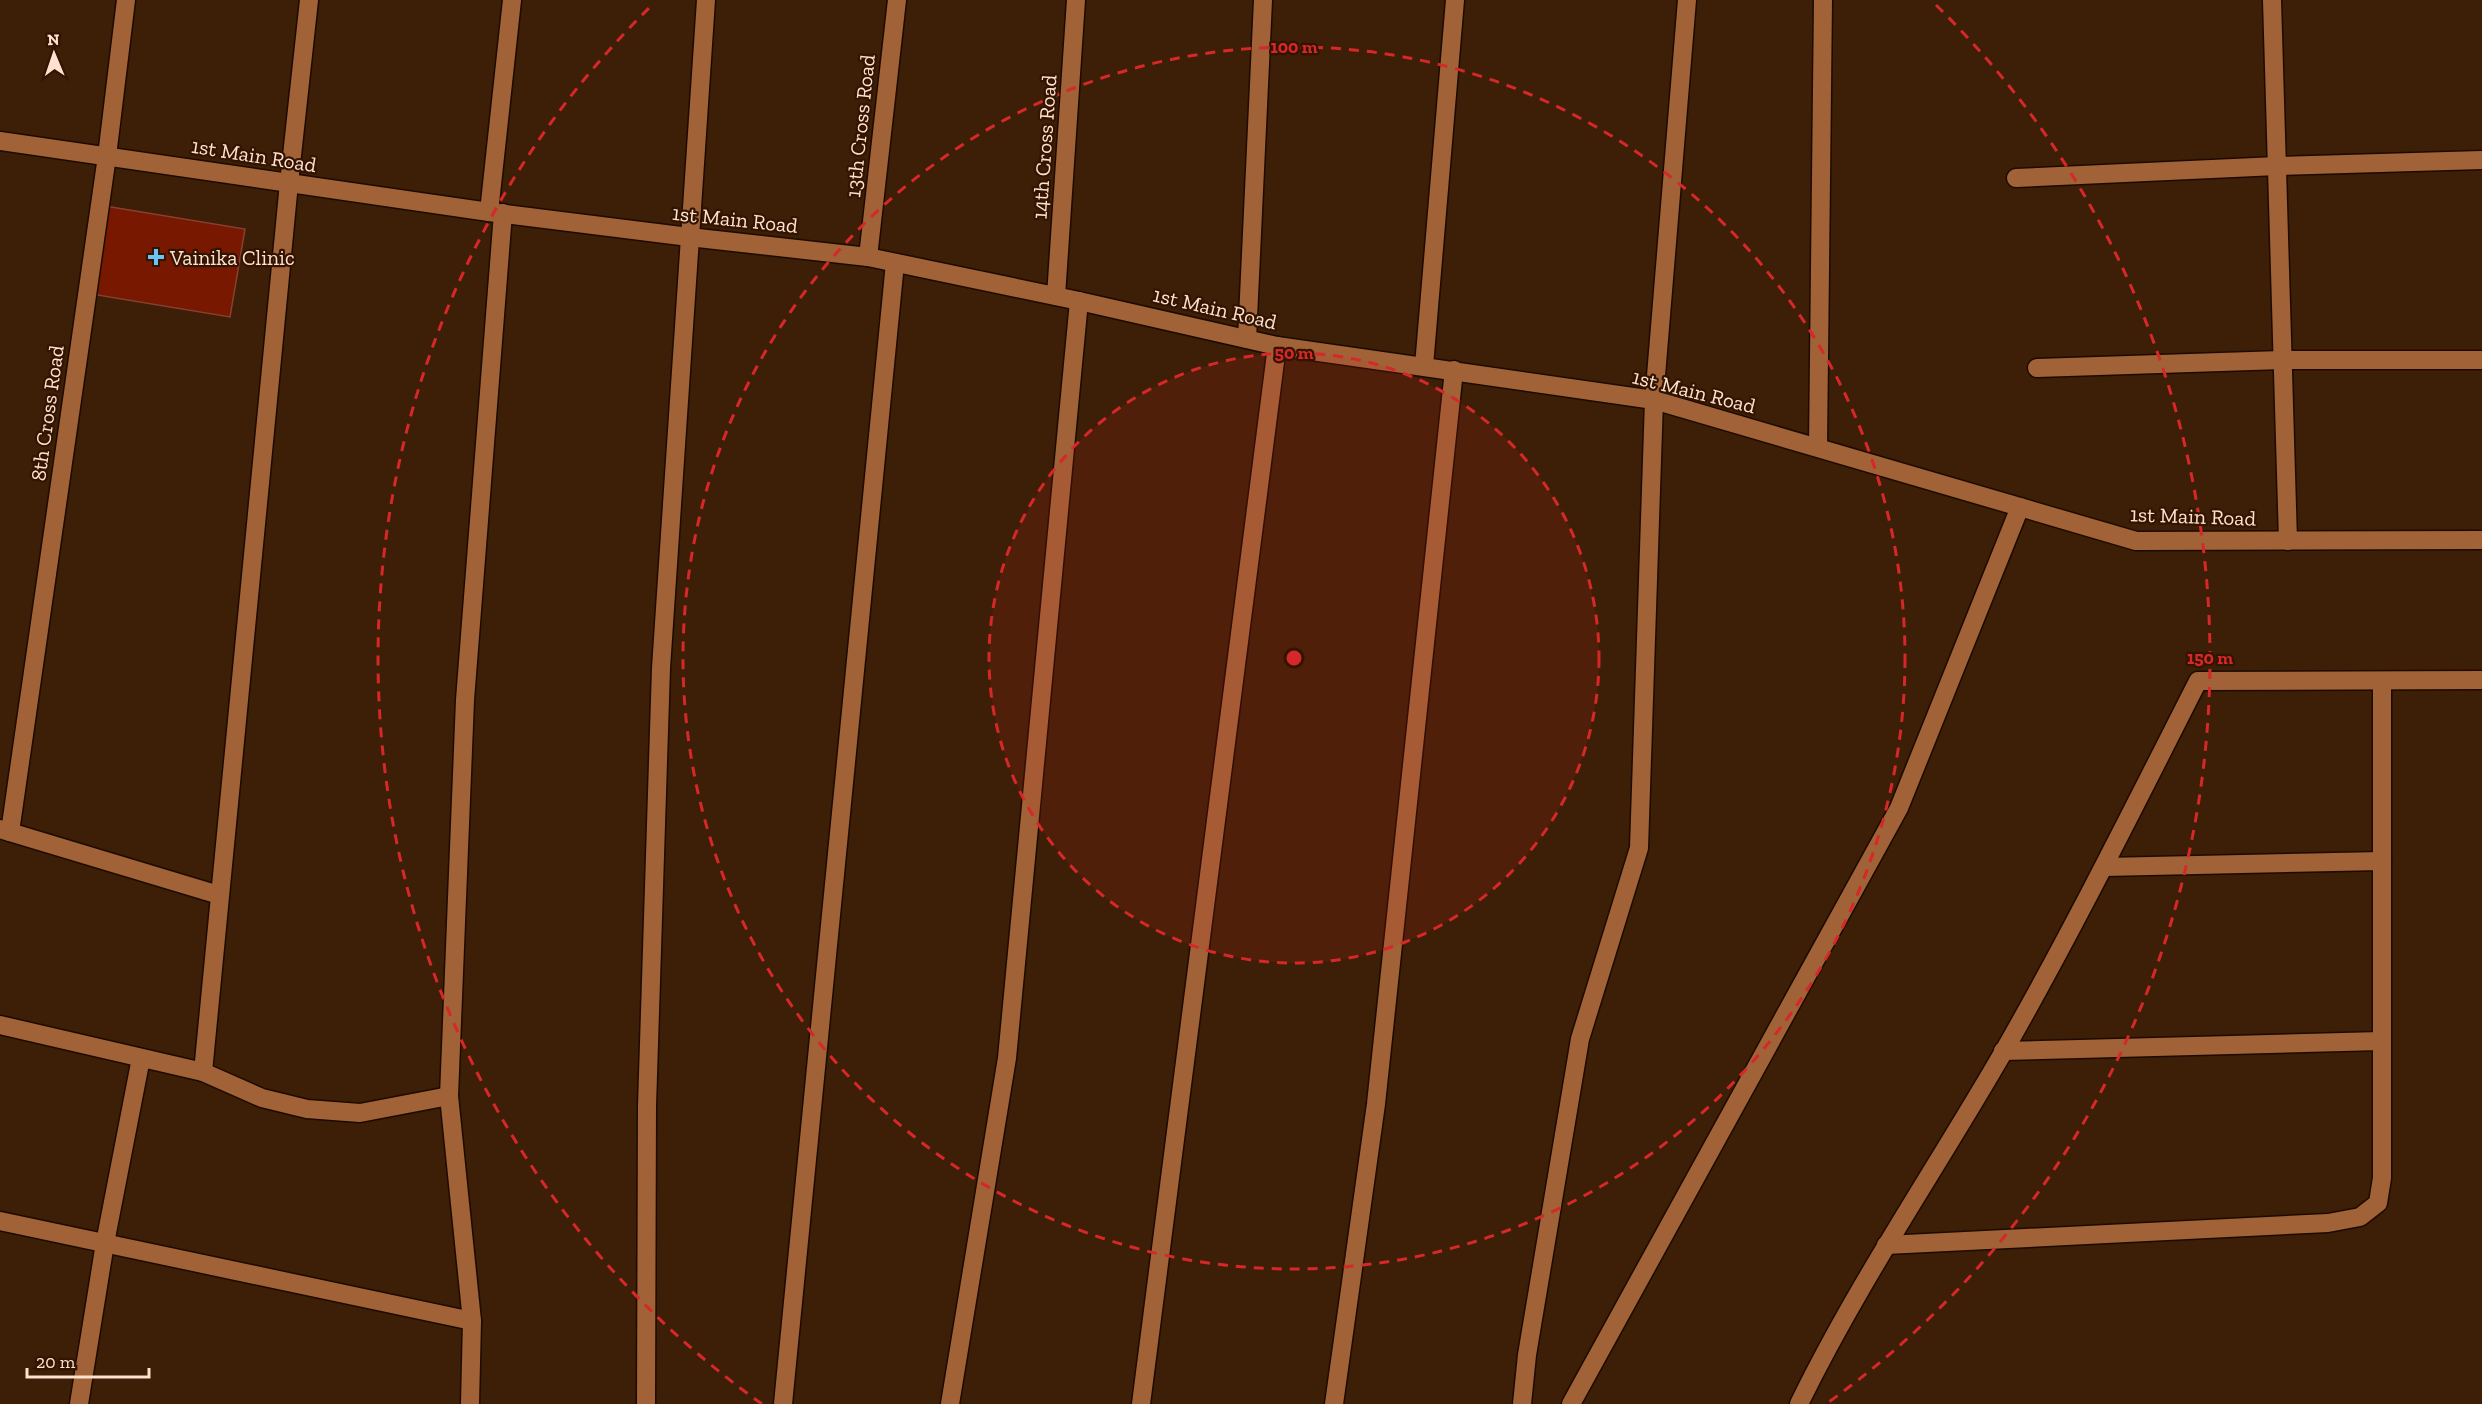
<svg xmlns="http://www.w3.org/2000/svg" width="2482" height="1404" viewBox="0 0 2482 1404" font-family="'Zilla Slab',serif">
  <rect width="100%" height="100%" fill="#3d1e06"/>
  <path fill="#781800" stroke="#874131" stroke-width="1.5" d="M105 206 245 229 230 317 91 294Z"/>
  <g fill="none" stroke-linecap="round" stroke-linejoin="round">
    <g stroke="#1d0b01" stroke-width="21">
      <g id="street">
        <path d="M2272 0 2288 541"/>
        <path d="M0 141 489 212 689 237 868 257 1079 301 1277 346 1654 400 2136 541 2482 540"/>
        <path d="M2016 178 2277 166 2482 160"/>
        <path d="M489 212 512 0"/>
        <path d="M868 257 897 0"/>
        <path d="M1056 296 1076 0"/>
        <path d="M1247 339 1263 0"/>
        <path d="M1424 366 1455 0"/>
        <path d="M2037 368 2282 360H2482"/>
        <path d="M1818 447 1823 0"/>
        <path d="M0 829 219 895"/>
        <path d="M10 832 107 156 126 0"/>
        <path d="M2104 867 2382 861"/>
        <path d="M0 1025 203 1072 262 1098 307 1109 360 1113 449 1096"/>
        <path d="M2003 1051 2381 1041"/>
        <path d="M203 1072 289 183 309 0"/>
        <path d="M0 1221 472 1321"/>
        <path d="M1886 1245 2328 1223 2360 1217 2378 1203 2382 1178V681"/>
        <path d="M79 1404 105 1243 141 1058"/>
        <path d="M470 1404 472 1321 449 1096 465 700 503 213"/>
        <path d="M646 1404 647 1106 661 668 706 0"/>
        <path d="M783 1404 895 263"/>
        <path d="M950 1404 1007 1058 1079 301"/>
        <path d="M1141 1404 1277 346"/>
        <path d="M1334 1404 1376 1104 1454 370"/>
        <path d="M1522 1404 1527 1355 1580 1039 1639 848 1654 400 1687 0"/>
        <path d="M1571 1404 1899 808 2020 507"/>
        <path d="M1799 1404C1859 1281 1936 1169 2004 1051 2073 930 2135 805 2198 681L2482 680"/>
      </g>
    </g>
    <use href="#street" stroke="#a06236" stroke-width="18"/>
  </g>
  <circle cx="1294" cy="658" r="305" fill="#d62828" fill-opacity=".12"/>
  <g fill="none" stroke="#d62828" stroke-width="3" stroke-dasharray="10 8">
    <circle cx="1294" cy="658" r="305"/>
    <circle cx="1294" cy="658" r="611"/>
    <path d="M762 1404A916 916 0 0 1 652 5M1936 5A916 916 0 0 1 1826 1404"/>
  </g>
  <path fill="#6bc3f2" stroke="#331400" stroke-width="2" d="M153 248h6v6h6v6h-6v6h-6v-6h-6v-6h6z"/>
  <g text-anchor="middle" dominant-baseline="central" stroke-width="4.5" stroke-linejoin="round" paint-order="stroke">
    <g font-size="21" fill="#fee1cf" stroke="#331400">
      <text transform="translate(860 126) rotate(-84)">13th Cross Road</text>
      <text transform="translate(1044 147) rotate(-86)">14th Cross Road</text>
      <text transform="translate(254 155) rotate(9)">1st Main Road</text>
      <text transform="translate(735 219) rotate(6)">1st Main Road</text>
      <text transform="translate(1215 308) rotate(13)">1st Main Road</text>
      <text transform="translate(1694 391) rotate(14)">1st Main Road</text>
      <text transform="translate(47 413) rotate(-82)">8th Cross Road</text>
      <text transform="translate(2193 516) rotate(2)">1st Main Road</text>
    </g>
    <g font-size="21" fill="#fee1cf" stroke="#331400" text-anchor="start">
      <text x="170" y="257">Vainika Clinic</text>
    </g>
  </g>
  <circle cx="1294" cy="658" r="9" fill="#d62828" stroke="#331400" stroke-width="3"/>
  <g font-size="18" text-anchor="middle" font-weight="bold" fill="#d62828" stroke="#331400" stroke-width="4.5" stroke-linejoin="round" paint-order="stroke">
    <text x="1294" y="53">100 m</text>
    <text x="1294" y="359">50 m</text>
    <text x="2210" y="664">150 m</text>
  </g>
  <g transform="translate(54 54) rotate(358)" stroke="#331400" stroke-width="4.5" paint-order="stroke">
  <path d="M0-4.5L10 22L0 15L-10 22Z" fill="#fee1cf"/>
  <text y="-9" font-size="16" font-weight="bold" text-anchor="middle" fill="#fee1cf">N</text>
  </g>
  <path d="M27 1368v9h122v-9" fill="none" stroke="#fee1cf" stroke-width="3"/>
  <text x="36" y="1368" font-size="18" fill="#fee1cf" stroke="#331400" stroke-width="4.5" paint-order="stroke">20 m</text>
</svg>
